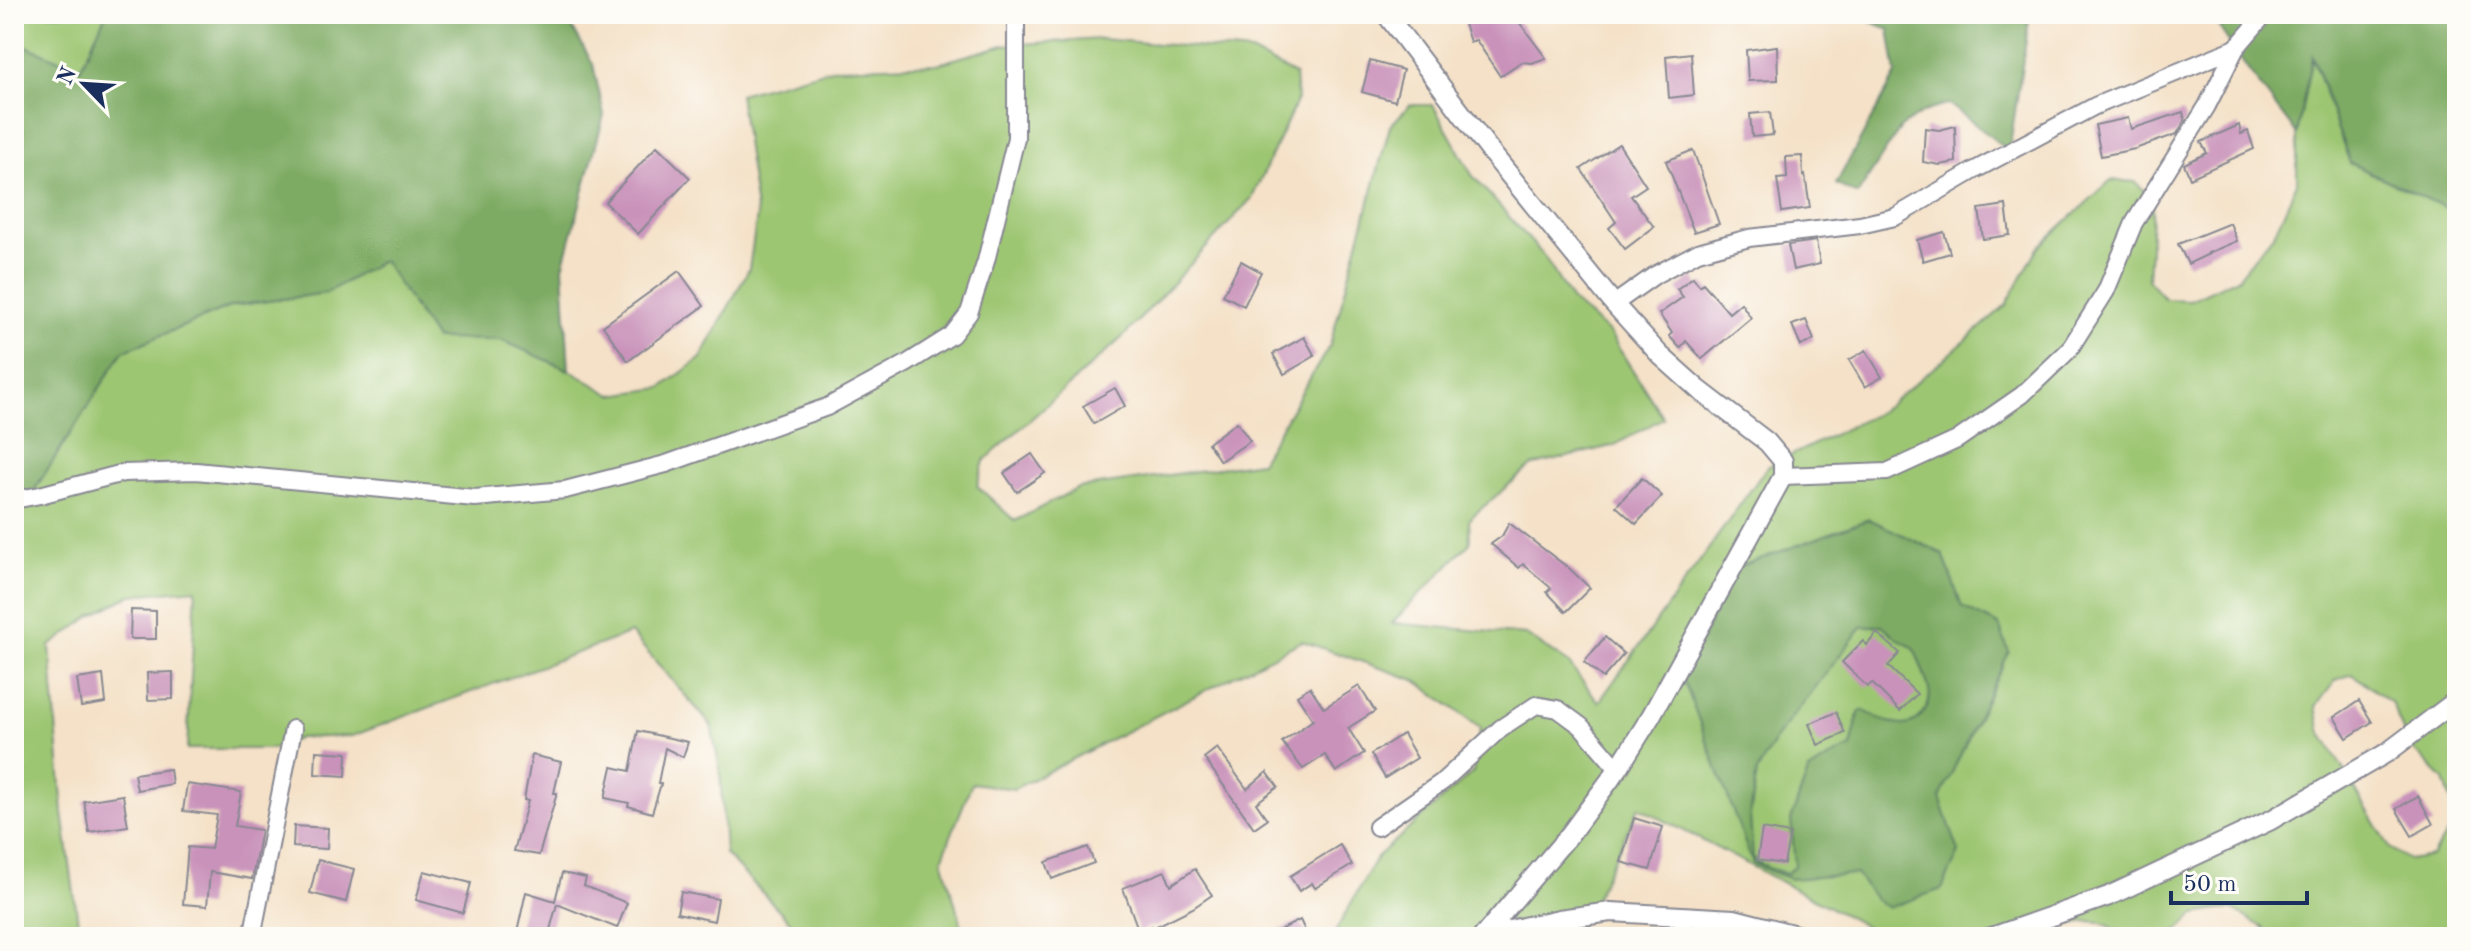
<svg xmlns="http://www.w3.org/2000/svg" width="2471" height="951" viewBox="0 0 2471 951" font-family="'Old Standard TT',serif">
  <rect width="100%" height="100%" fill="#fdfcf7"/>
  <filter id="ink" filterUnits="userSpaceOnUse"><feTurbulence type="fractalNoise" baseFrequency=".0125" numOctaves="2"/><feDisplacementMap in="SourceGraphic" scale="16" xChannelSelector="R" yChannelSelector="G"/><feConvolveMatrix kernelMatrix="1 2 1 2 8 2 1 2 1" color-interpolation-filters="sRGB"/></filter>
  <filter id="wash" filterUnits="userSpaceOnUse"><feTurbulence type="fractalNoise" baseFrequency=".006" numOctaves="4" result="noise"/><feDisplacementMap in="SourceGraphic" scale="32" xChannelSelector="R" yChannelSelector="G"/><feGaussianBlur stdDeviation="1.8" result="paint"/><feColorMatrix in="noise" values="0 0 0 0 0 0 0 0 0 0 0 0 0 0 0 0 0 1.4 0 .05"/><feComposite in="paint" operator="in"/></filter>
  <g filter="url(#wash)">
    <rect width="100%" height="100%" fill="#f4e1c7"/>
    <g fill="#9dc672" stroke="#5c7a68" stroke-width="2" fill-rule="evenodd">
      <path d="M14 14H106L80 69 14 41Z"/>
      <path d="M1101 39 1251 52 1295 75 1297 100 1252 198 1125 335 984 461 977 486 1015 521 1078 488 1260 462 1330 345 1390 126 1410 105H1433L1472 175 1544 256 1571 300 1609 333 1663 418 1615 445 1531 466 1469 519 1470 543 1392 623 1526 635 1568 663 1599 702 1767 467 1880 412 1948 356 2006 305 2038 248 2111 180 2136 182 2153 200 2148 280 2165 299 2190 300 2238 278 2275 232 2297 183V134L2311 55 2350 163 2457 213V937H2264V928L2233 910H2219L2195 914 2171 937H2136L2099 922 2087 921 2064 925 2043 937H1886L1639 807 1586 917 1567 937H1360L1335 932 1377 857 1473 772 1480 728 1415 680 1302 641 1014 789 972 783 942 859 965 937H805L725 854 720 769 711 725 631 633 352 736 299 738 274 749H187L196 589 131 595 91 616 50 646 63 813 80 937H14V522L123 351 232 306 326 293 384 260 435 339H501L569 370 612 395 661 388 701 358 749 269 757 216 739 94 835 68 937 64 1004 45ZM2352 674 2391 702 2409 745 2444 780 2452 803V826L2432 856 2409 860 2390 848 2320 730 2316 706 2336 680Z"/>
    </g>
    <g fill="#7eab64" stroke="#4c6d61" stroke-width="2" fill-rule="evenodd">
      <path d="M106 14H562L568 20 593 64 604 115 563 267 569 370 501 340 435 339 383 260 326 293 232 306 123 351 14 522V41L80 69Z"/>
      <path d="M1851 14H2030L2009 151 1949 104 1923 112 1901 127 1857 195 1836 184 1896 74 1889 29Z"/>
      <path d="M2210 14H2457V213L2350 163 2312 56 2297 134 2248 70Z"/>
      <path d="M1869 519 1943 554 1962 607 1999 625 2009 652 1940 798 1959 852 1942 889 1888 908 1875 899 1856 874 1790 879 1753 864 1683 678 1735 568ZM1882 625 1899 640 1914 648C1919 662 1926 676 1929 690 1931 698 1928 706 1923 713 1909 737 1881 719 1862 710L1859 713 1851 747 1830 757 1808 772 1791 820 1795 865 1786 874 1756 862 1753 857 1750 816 1757 772 1776 738 1862 627Z"/>
    </g>
    <g id="blocks">
      <g fill="#c992ba">
        <path d="M1496 14H1513L1546 58 1532 63 1521 62 1500 76 1476 40 1470 42 1464 24Z"/>
        <path d="M1777 46 1778 80 1748 81 1746 50Z"/>
        <path d="M1691 53 1694 95 1669 98 1666 56Z"/>
        <path d="M1370 61 1403 70 1395 101 1362 92Z"/>
        <path d="M1770 112 1773 135 1752 137 1750 114Z"/>
        <path d="M2183 112 2185 120 2177 134 2135 149 2101 156 2095 125 2128 118 2131 129Z"/>
        <path d="M2239 125 2241 134 2248 131 2254 149 2190 178 2184 164 2207 153 2201 142Z"/>
        <path d="M1955 126 1956 162 1940 165 1923 162 1925 128 1939 130Z"/>
        <path d="M1619 144 1646 186 1631 196 1654 227 1625 249 1609 228 1616 222 1581 169Z"/>
        <path d="M657 146 690 178 638 234 605 202Z"/>
        <path d="M1693 150 1719 224 1694 232 1666 161Z"/>
        <path d="M1802 156 1803 176 1805 175 1810 208 1782 212 1777 179 1787 178 1786 157Z"/>
        <path d="M2006 205 2010 235 1983 239 1979 209Z"/>
        <path d="M2230 223 2237 241 2208 253 2209 254 2188 264 2178 244Z"/>
        <path d="M1944 232 1950 253 1923 261 1917 240Z"/>
        <path d="M1816 241 1820 264 1793 270 1788 245Z"/>
        <path d="M1241 261 1261 272 1244 306 1223 295Z"/>
        <path d="M679 271 704 306 628 361 603 326Z"/>
        <path d="M1693 277 1700 286 1703 283 1729 313 1741 303 1751 318 1702 359 1686 341 1680 348 1669 336 1672 333 1659 314 1683 297 1677 289Z"/>
        <path d="M1806 320 1814 340 1801 346 1792 325Z"/>
        <path d="M1304 337 1315 356 1284 374 1273 354Z"/>
        <path d="M1866 350 1882 377 1865 387 1849 360Z"/>
        <path d="M1115 388 1125 406 1094 424 1083 406Z"/>
        <path d="M1237 422 1250 441 1220 461 1208 443Z"/>
        <path d="M1032 454 1045 473 1017 492 1004 473Z"/>
        <path d="M1642 478 1662 496 1636 524 1616 506Z"/>
        <path d="M1509 523 1570 569 1590 588 1566 612 1547 592 1551 588 1523 564 1519 568 1491 544 1502 536Z"/>
        <path d="M131 610 156 611V639H130Z"/>
        <path d="M1877 633 1900 653 1888 666 1917 694 1900 711 1872 683 1867 687 1842 662 1863 641 1867 645Z"/>
        <path d="M1605 637 1624 654 1603 678 1584 662Z"/>
        <path d="M173 672V699L148 700 147 673Z"/>
        <path d="M103 675 106 703 81 707 77 679Z"/>
        <path d="M1359 686 1375 711 1348 728 1364 753 1336 772 1325 755 1303 769 1282 742 1313 720 1297 695 1310 687 1324 708Z"/>
        <path d="M2359 701 2372 722 2347 738 2334 717Z"/>
        <path d="M1836 712 1845 733 1818 745 1809 724Z"/>
        <path d="M638 731 688 742 683 757 665 748 658 783 661 784 652 813 628 806 629 803 605 798 612 767 630 771Z"/>
        <path d="M1403 734 1417 758 1385 778 1371 754Z"/>
        <path d="M1217 748 1247 789 1267 772 1278 787 1256 803 1267 819 1254 828 1204 758Z"/>
        <path d="M316 751 347 753 346 776 315 774Z"/>
        <path d="M532 755 561 762 554 793H557L539 855 514 851 528 801 524 800Z"/>
        <path d="M170 769 172 784 137 790 134 774Z"/>
        <path d="M187 784 241 792 235 826 261 830 252 879 210 872 207 906 183 904 188 847 211 849 217 815 183 811Z"/>
        <path d="M123 795 128 826 89 832 84 801Z"/>
        <path d="M2418 796 2433 824 2412 836 2396 809Z"/>
        <path d="M1634 818 1663 827 1650 870 1621 862Z"/>
        <path d="M294 826 328 828 327 849 293 847Z"/>
        <path d="M1762 829 1790 834 1784 864 1757 860Z"/>
        <path d="M1340 845 1352 865 1315 888 1312 883 1299 891 1290 876Z"/>
        <path d="M1088 847 1094 863 1052 879 1046 862Z"/>
        <path d="M318 860 354 869 346 902 310 893Z"/>
        <path d="M1195 869 1212 895 1193 908 1153 928 1152 926 1139 932 1123 888 1165 871 1171 885Z"/>
        <path d="M424 871 471 883 463 913 416 900Z"/>
        <path d="M562 873 586 878 584 886 627 903 617 928 557 904 548 937H516L526 892 555 901Z"/>
        <path d="M681 892 718 899 714 921 677 913Z"/>
        <path d="M1300 920 1308 937H1266Z"/>
      </g>
    </g>
  </g>
  <g filter="url(#ink)">
    <use href="#blocks" fill-opacity="0" stroke="#888892" stroke-width="2"/>
    <g fill="none" stroke-linecap="round" stroke-linejoin="round">
      <g stroke="#888892" stroke-width="20">
        <g id="minor">
          <path d="M1614 304 1655 275 1698 252 1749 238 1860 225 1895 217 1975 170 2095 106 2236 48"/>
          <path d="M1783 476 1887 472 1957 440 2022 395 2069 350 2106 291 2134 223 2207 106 2236 48 2265 14"/>
          <path d="M14 500 40 495 123 473 196 471 475 498 565 490 666 464 827 407 906 364 952 335 969 313 986 261 1016 138V14"/>
          <path d="M1377 827 1442 782 1501 728 1536 705 1558 709 1581 726 1618 769"/>
          <path d="M1683 916V937"/>
          <path d="M252 937 293 729"/>
        </g>
      </g>
      <g stroke="#888892" stroke-width="22">
        <g id="tertiary">
          <path d="M1386 14 1494 156 1614 304 1660 355 1698 389 1767 442 1783 461V476L1651 716 1618 769 1570 834 1484 935"/>
          <path d="M1483 936 1559 919 1611 912 1734 919 1804 937"/>
          <path d="M1992 937 2109 896 2271 820 2388 752 2457 700"/>
        </g>
      </g>
      <use href="#minor" stroke="#fff" stroke-width="16"/>
      <use href="#tertiary" stroke="#fff" stroke-width="18"/>
    </g>
  </g>
  <rect width="2471" height="951" fill="none" stroke="#fdfcf7" stroke-width="48"/>
  <g transform="translate(84 84) rotate(295)" stroke="#fdfcf7" stroke-width="6" paint-order="stroke">
  <path d="M0-6L14 30L0 20L-14 30Z" fill="#1b2f5e"/>
  <text y="-12" font-size="22" font-weight="bold" text-anchor="middle" fill="#1b2f5e">N</text>
  </g>
  <path d="M2171 891v12h136v-12" fill="none" stroke="#1b2f5e" stroke-width="4"/>
  <text x="2183" y="891" font-size="24" fill="#1b2f5e" stroke="#fdfcf7" stroke-width="6" paint-order="stroke">50 m</text>
</svg>
